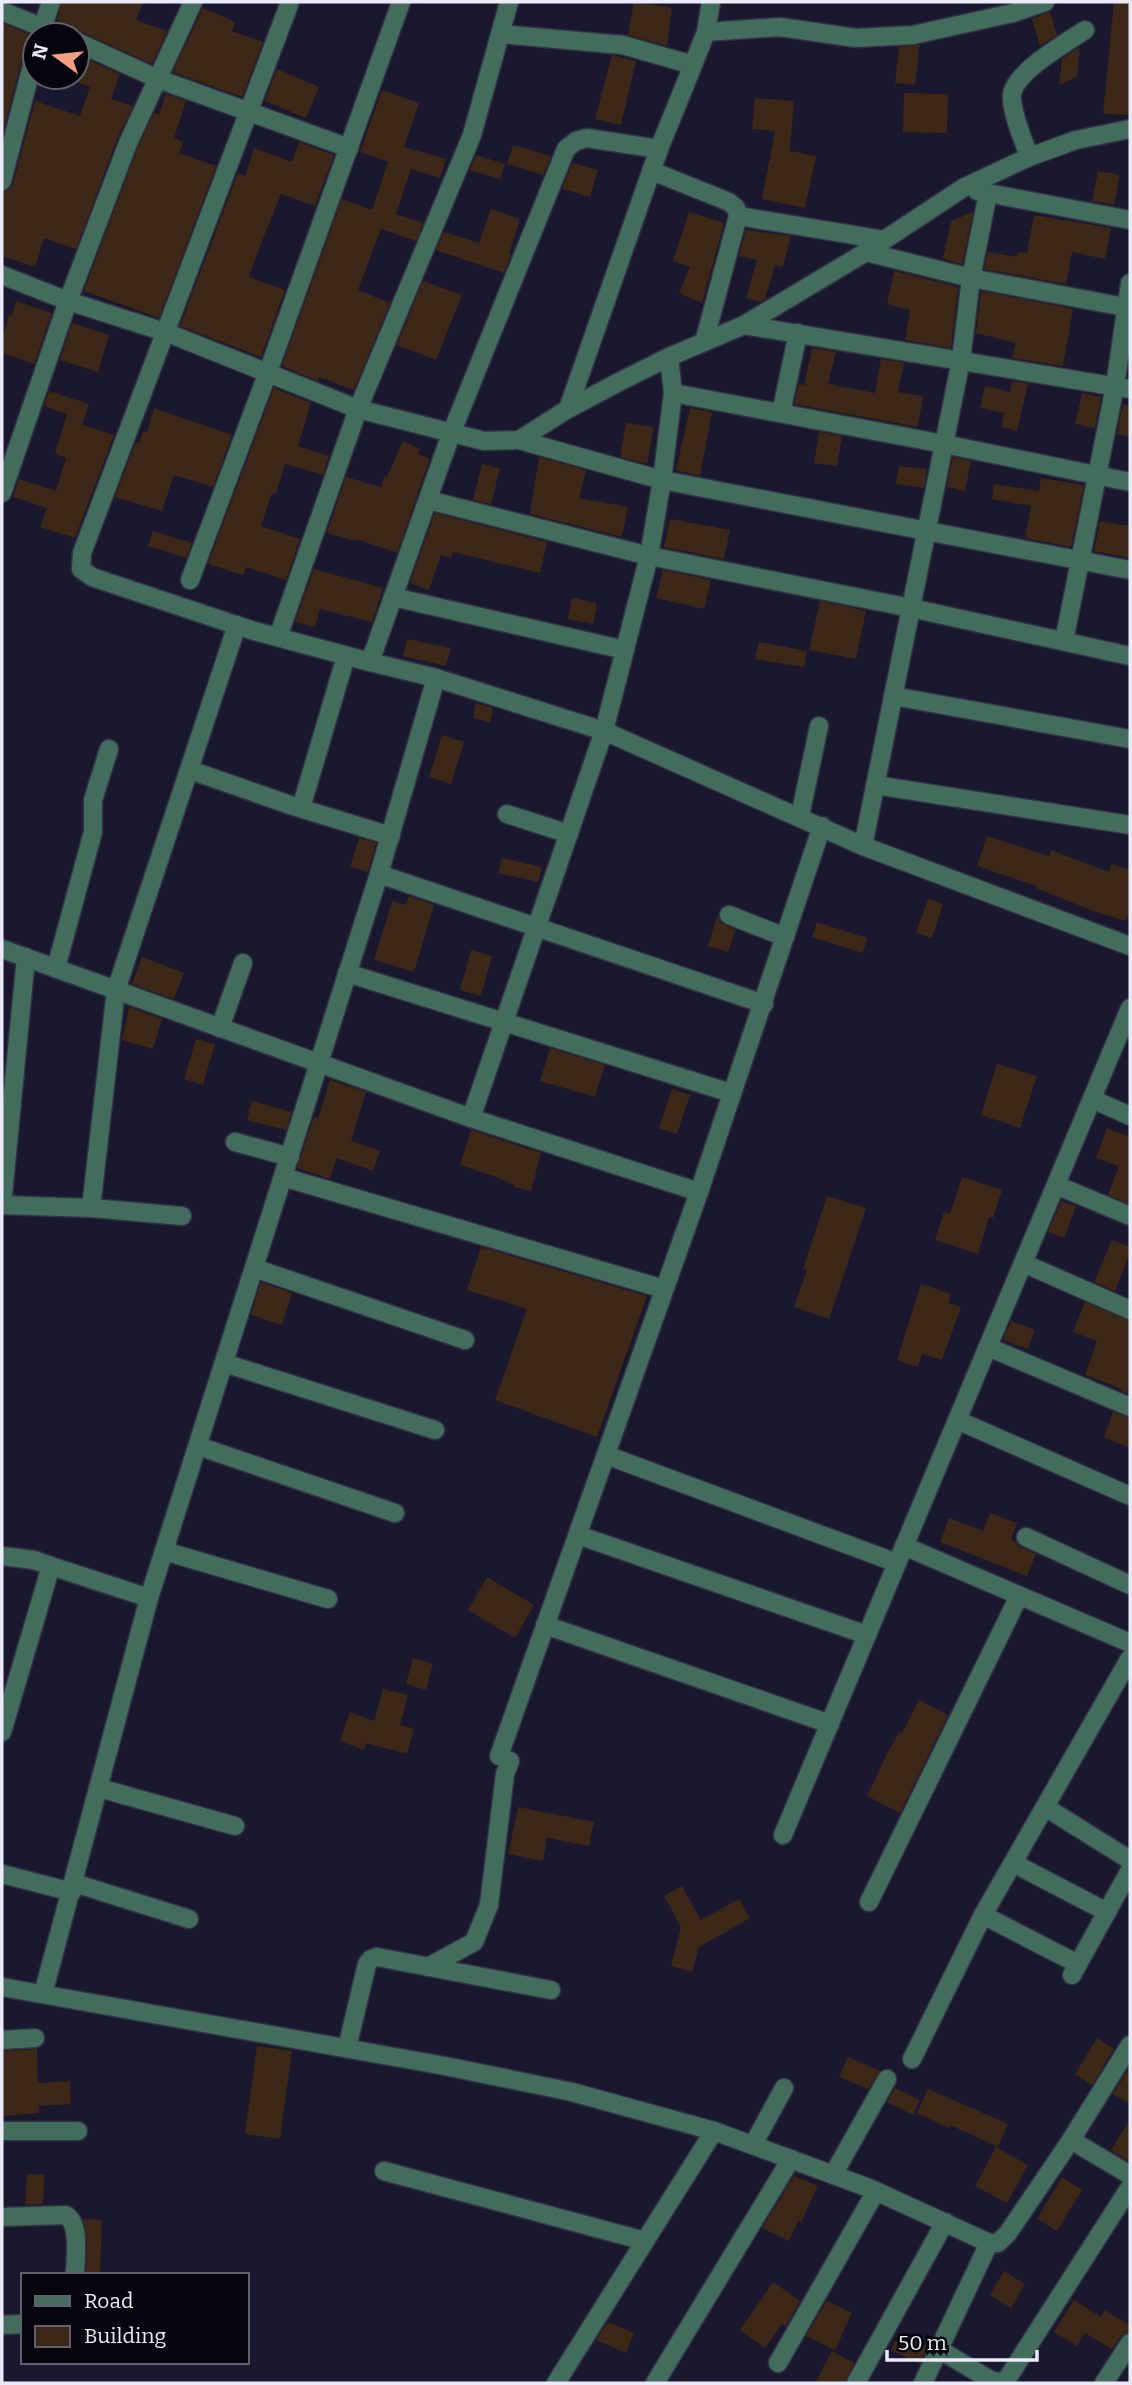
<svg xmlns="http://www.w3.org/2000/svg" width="1132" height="2385" viewBox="0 0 1132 2385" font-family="Bitter,serif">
  <rect width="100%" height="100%" fill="#1a182e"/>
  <g fill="#3d2716">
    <path d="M62 2H143L136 20 167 31 152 64 57 21Z"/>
    <path d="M634 2 672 8 667 46 628 35Z"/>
    <path d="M1114 2H1130V115L1103 114Z"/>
    <path d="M203 8 235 22 232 31 263 42 242 97 173 72Z"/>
    <path d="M1050 12 1057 35 1040 46 1032 19Z"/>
    <path d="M2 23 29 34 32 43 24 51 4 129 2 128Z"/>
    <path d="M920 45 915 85 895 83 899 47Z"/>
    <path d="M1080 47 1077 77 1059 85 1062 59Z"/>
    <path d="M77 55 120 74 111 99 133 106 117 139 76 249 44 238 35 267 2 256V192L10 189 13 184 35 101 80 116 90 87 77 82Z"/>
    <path d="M612 55 636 61 621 125 595 119Z"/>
    <path d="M277 69 319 87 306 118 265 101Z"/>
    <path d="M382 90 419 103 404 147 446 159 440 178 411 169 396 214 423 223 416 241 381 229 358 290 390 303 354 390 319 377 318 381 282 366 342 199 372 210 388 162 360 152Z"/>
    <path d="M904 93 948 94 947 133 903 132Z"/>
    <path d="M166 94 186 101 174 138 183 142 179 153 216 166 159 318 84 291 138 147 154 113 159 114Z"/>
    <path d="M755 98 794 101 790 151 816 156 805 208 762 199 775 131 752 129Z"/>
    <path d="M299 142 334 155 315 206 281 194 262 241 249 277 285 290 261 357 180 326 238 173 245 176 254 148 292 162Z"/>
    <path d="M513 145 551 156 543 175 507 164Z"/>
    <path d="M476 155 505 164 500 179 470 170Z"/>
    <path d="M573 163 598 170 590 197 562 189Z"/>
    <path d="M1098 171 1120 175 1114 205 1092 201Z"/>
    <path d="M491 209 520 219 509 254 511 255 504 273 436 250 444 232 479 243Z"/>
    <path d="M689 212 724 223 702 303 679 293 690 267 673 261Z"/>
    <path d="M973 212 962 264 943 259 951 221Z"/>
    <path d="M1034 215 1111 228 1105 259 1072 252 1066 284 984 269 988 252 1017 257 1018 252 1027 253Z"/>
    <path d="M746 230 791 236 783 267 775 265 765 299 760 302 746 298 757 260 739 256Z"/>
    <path d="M894 271 958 287 951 348 905 340 910 310 887 304Z"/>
    <path d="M423 281 462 295 436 360 397 345Z"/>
    <path d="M981 291 1073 309 1063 366 1012 358 1016 343 976 333Z"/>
    <path d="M16 301 52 313 34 364 2 353V338L9 315 12 316Z"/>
    <path d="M72 323 109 335 98 372 60 360Z"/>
    <path d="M812 348 836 352 828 384 875 393 881 359 904 363 898 392 923 396 918 427 794 404 799 384 804 385Z"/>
    <path d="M1012 381 1028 384 1017 431 1001 427 1004 413 980 408 985 386 1010 392Z"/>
    <path d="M274 388 311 403 298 446 329 456 323 475 285 464 276 494 272 493 261 526 300 539 286 580 246 567 243 575 208 564Z"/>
    <path d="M49 391 89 404 82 425 114 435 75 538 40 527 47 508 13 497 19 479 56 491 66 458 55 454 67 414 44 406Z"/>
    <path d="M1082 393 1101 397 1095 428 1075 424Z"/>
    <path d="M1123 404 1130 406V437L1117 434Z"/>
    <path d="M154 408 232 435 213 487 174 475 162 511 115 497 136 442 139 443 143 431 147 432Z"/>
    <path d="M690 408 712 412 700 476 676 470Z"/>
    <path d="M626 423 654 427 647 464 620 457Z"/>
    <path d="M819 432 842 436 837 466 814 463Z"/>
    <path d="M403 441 420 449 417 454 430 458 397 553 356 539 355 541 327 533 346 477 381 487 384 476 387 477Z"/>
    <path d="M539 457 586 470 579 498 628 507 622 537 530 514Z"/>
    <path d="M953 457 971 461 965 491 947 487Z"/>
    <path d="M482 464 500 468 491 504 473 500Z"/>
    <path d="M899 466 927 469 924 488 896 484Z"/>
    <path d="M1041 478 1084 485 1071 547 1025 538 1031 506 992 499 994 484 1039 491Z"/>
    <path d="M435 513 547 542 540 573 453 552 451 558 441 555 429 590 410 583Z"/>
    <path d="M670 519 730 530 724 559 664 547Z"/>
    <path d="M1100 521 1130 526V558L1094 551Z"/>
    <path d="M153 531 192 543 186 558 148 546Z"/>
    <path d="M314 569 383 588 372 622 320 609 315 627 295 622Z"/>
    <path d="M663 570 711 580 704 609 656 598Z"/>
    <path d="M572 598 597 603 593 624 568 619Z"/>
    <path d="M820 601 866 611 856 659 809 650Z"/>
    <path d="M407 639 451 648 446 666 403 656Z"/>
    <path d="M759 642 807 651 804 667 755 659Z"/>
    <path d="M476 703 493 708 490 722 473 718Z"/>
    <path d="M442 735 464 742 451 784 429 777Z"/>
    <path d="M987 836 1049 856 1051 850 1109 872 1111 864 1130 870V908L1126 921 1096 912 1036 888 1037 886 977 866Z"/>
    <path d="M359 838 376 843 368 872 350 867Z"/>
    <path d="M502 858 542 867 538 882 498 873Z"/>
    <path d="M409 896 434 905 414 972 374 960 392 901 406 905Z"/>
    <path d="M928 899 943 904 932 938 916 933Z"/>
    <path d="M717 916 721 923 736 930 728 952 708 946Z"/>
    <path d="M817 922 867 938 863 953 812 937Z"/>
    <path d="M471 950 492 956 481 996 460 990Z"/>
    <path d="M142 957 184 973 174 999 132 984Z"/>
    <path d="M129 1007 162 1019 153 1049 122 1040Z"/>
    <path d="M196 1039 215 1044 203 1085 184 1079Z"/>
    <path d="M550 1048 605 1065 595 1097 540 1081Z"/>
    <path d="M997 1064 1037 1076 1020 1128 981 1115Z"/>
    <path d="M330 1080 366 1092 351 1141 380 1151 373 1171 337 1158 330 1179 297 1168 314 1117 318 1119Z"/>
    <path d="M672 1089 690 1095 677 1134 659 1128Z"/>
    <path d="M252 1101 292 1112 286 1130 247 1120Z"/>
    <path d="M1107 1128 1130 1137V1204L1108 1195 1119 1166 1096 1158Z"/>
    <path d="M471 1130 541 1153 531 1191 514 1187V1185L493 1176 460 1165Z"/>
    <path d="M962 1177 1002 1190 993 1218 989 1217 978 1254 935 1240 944 1212 950 1214Z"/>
    <path d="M827 1196 866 1208 829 1319 794 1307 807 1270 803 1269Z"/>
    <path d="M1062 1201 1076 1206 1064 1238 1048 1232Z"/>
    <path d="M1112 1240 1130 1247V1253L1115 1291 1094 1282Z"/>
    <path d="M481 1247 647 1296 597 1437 495 1400 527 1309 467 1290Z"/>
    <path d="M261 1282 292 1293 282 1325 251 1315Z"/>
    <path d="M921 1284 951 1294 948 1303 961 1307 942 1360 922 1354 918 1367 897 1360Z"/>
    <path d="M1085 1302 1130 1321V1395L1121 1391 1122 1389 1085 1375 1097 1341 1073 1332Z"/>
    <path d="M1011 1321 1035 1330 1028 1349 1003 1340Z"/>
    <path d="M1113 1412 1130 1418V1448L1104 1437Z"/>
    <path d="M990 1513 1017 1523 1011 1539 1021 1547 1036 1554 1027 1576 940 1542 949 1518 983 1531Z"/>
    <path d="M487 1577 534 1605 515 1638 468 1610Z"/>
    <path d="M413 1658 433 1664 426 1690 406 1684Z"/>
    <path d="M383 1689 408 1695 400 1725 414 1729 407 1754 366 1743 364 1750 340 1741 350 1712 374 1721Z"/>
    <path d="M919 1700 948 1715 900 1813 867 1796 886 1756 899 1732 902 1733Z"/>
    <path d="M518 1807 594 1822 589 1846 547 1838 543 1861 508 1854Z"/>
    <path d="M682 1886 701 1920 739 1899 750 1918 699 1947 692 1972 671 1966 681 1927 664 1896Z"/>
    <path d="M1097 2038 1114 2049 1092 2085 1075 2074Z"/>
    <path d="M257 2046 292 2051 280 2139 245 2134Z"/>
    <path d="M37 2049 38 2083 70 2081 71 2104 39 2106V2113L2 2116V2051Z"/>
    <path d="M848 2057 880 2071 868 2089 839 2077Z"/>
    <path d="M1130 2067V2104L1113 2094Z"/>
    <path d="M895 2088 920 2100 913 2115 887 2102Z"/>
    <path d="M928 2089 1008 2124 998 2147 950 2125 949 2128 917 2113Z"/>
    <path d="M1130 2119V2162L1111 2150Z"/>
    <path d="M996 2147 1028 2165 1007 2203 975 2186Z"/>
    <path d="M27 2174 44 2175 43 2204 25 2205Z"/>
    <path d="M794 2176 818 2186 801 2222 798 2221 789 2241 762 2228Z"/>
    <path d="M1062 2177 1082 2190 1057 2231 1037 2219Z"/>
    <path d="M83 2219 102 2220 100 2275H86L87 2241Z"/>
    <path d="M1004 2271 1025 2284 1011 2308 990 2295Z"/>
    <path d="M773 2282 800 2301 786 2326 782 2324 765 2348 740 2330Z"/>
    <path d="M1074 2300 1101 2317 1105 2310 1130 2325V2332L1121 2336 1112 2349 1085 2333 1077 2346 1054 2332Z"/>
    <path d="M827 2301 852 2313 835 2350 806 2336Z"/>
    <path d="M608 2322 634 2333 626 2353 596 2340Z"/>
    <path d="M899 2332 928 2346 920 2364 891 2350Z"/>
    <path d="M832 2351 854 2363 845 2383H815Z"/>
  </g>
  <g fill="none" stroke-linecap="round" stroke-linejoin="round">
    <g stroke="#333146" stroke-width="21">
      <g id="minor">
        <path d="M290 2 82 553 81 569 92 577 251 630 370 662 451 434 566 149 576 141 587 138 659 149"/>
        <path d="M2 11 61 35"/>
        <path d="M706 32 780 27 856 38 913 35 1013 13 1045 2"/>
        <path d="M500 34 623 45 693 65 659 149 568 409"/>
        <path d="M40 35 51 2"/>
        <path d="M77 42 158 79 349 148"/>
        <path d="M693 65 706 32 711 2"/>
        <path d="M1029 157C1024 141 1010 110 1012 94 1016 71 1066 43 1085 30"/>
        <path d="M652 171 729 202 736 208 738 216 704 342"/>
        <path d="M2 181 35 54"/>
        <path d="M977 191 1130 220"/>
        <path d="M738 216 884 240"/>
        <path d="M866 252 971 278 1130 308"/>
        <path d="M2 275 68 301 165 332 358 409 484 441 519 440 568 409 617 383 669 357 744 325 866 252 963 188 1029 157 1076 140 1130 129"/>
        <path d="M744 325 1130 389"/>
        <path d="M673 393 944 444 1130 482"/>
        <path d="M781 413 798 333"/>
        <path d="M519 440 662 480 1130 570"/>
        <path d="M2 493 68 301 128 143 193 2"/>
        <path d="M428 500 649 556 911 608 961 360 971 278 988 193"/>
        <path d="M190 580 268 372 401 2"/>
        <path d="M393 597 625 650"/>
        <path d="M278 637 358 409 472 135 509 2"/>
        <path d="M1064 641 1115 386 1130 283"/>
        <path d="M370 662 436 678 604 731 863 846 1130 946"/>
        <path d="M893 696 1130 739"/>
        <path d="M190 770 293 806 391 836"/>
        <path d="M875 785 1130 825"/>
        <path d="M301 808 346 656"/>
        <path d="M507 814 569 834"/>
        <path d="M800 816 819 726"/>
        <path d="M863 846 911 608 1130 656"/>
        <path d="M379 874 764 1004"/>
        <path d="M729 915 785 937"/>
        <path d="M2 949 471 1118 604 731 649 556 662 480 673 393 669 357"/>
        <path d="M56 968 93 832V800L109 749"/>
        <path d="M347 973 731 1093"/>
        <path d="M220 1028 243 963"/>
        <path d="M1092 1099 1130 1116"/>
        <path d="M471 1118 699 1192"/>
        <path d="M235 1142 290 1157"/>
        <path d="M283 1177 664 1289"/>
        <path d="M1056 1185 1130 1216"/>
        <path d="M2 1205 26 957"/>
        <path d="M2 1205 91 1208 182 1216"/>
        <path d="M91 1208 116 990 237 625"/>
        <path d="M1023 1263 1130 1310"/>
        <path d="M254 1268 465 1340"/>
        <path d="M988 1347 1130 1407"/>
        <path d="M224 1363 435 1430"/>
        <path d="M957 1420 1130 1496"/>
        <path d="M198 1446 395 1513"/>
        <path d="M606 1455 897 1563"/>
        <path d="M578 1535 867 1635"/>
        <path d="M1026 1537 1130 1585"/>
        <path d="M904 1546 1130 1643"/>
        <path d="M164 1551 328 1599"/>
        <path d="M2 1556 34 1560 51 1566 2 1732"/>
        <path d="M51 1566 149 1598"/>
        <path d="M545 1625 830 1724"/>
        <path d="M499 1756 699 1192 822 826"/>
        <path d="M99 1788 235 1826"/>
        <path d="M1045 1807 1130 1860"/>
        <path d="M783 1835 1130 1008"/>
        <path d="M1013 1863 1107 1912"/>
        <path d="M2 1874 72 1892"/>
        <path d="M74 1883 189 1919"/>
        <path d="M869 1902 1019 1596"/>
        <path d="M983 1915 1078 1964"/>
        <path d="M428 1967 474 1942 489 1905 505 1774 510 1761"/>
        <path d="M1072 1975 1130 1870"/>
        <path d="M2 1987 445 2066 572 2092 714 2131 869 2188 989 2243H998L1008 2233 1071 2140 1130 2045"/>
        <path d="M43 1994 149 1598 379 874 436 678"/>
        <path d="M2 2040 35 2038"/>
        <path d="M347 2048 367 1964 371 1959 377 1957 551 1990"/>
        <path d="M912 2059 983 1915 1130 1658"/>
        <path d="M2 2131H78"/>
        <path d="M1071 2140 1130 2175"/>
        <path d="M753 2145 784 2088"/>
        <path d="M384 2171 645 2241"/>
        <path d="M833 2175 887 2079"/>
        <path d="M2 2217 66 2215C81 2225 75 2258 75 2275"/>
        <path d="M2 2325 23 2324"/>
        <path d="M940 2350 992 2381 1001 2382 1007 2379 1130 2187"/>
        <path d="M778 2363 876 2191"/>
        <path d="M556 2383 714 2131"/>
        <path d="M655 2383 791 2159"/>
        <path d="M856 2383 945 2222"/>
        <path d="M923 2383 989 2243"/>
        <path d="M1104 2383 1130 2343"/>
      </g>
    </g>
    <use href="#minor" stroke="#426d5d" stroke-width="18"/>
  </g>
  <rect width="1132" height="2385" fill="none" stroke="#eaeaf9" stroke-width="7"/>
  <rect x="21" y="2273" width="228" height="91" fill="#06050e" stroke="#61616c" stroke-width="2"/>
  <rect x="35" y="2296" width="35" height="10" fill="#426d5d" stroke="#61616c" stroke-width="2"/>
  <text x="84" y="2308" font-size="21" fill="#eaeaf9">Road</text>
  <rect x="35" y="2326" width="35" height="21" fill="#3d2716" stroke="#61616c" stroke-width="2"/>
  <text x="84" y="2343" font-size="21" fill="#eaeaf9">Building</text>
  <g transform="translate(56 56) rotate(285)"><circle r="33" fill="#06050e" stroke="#61616c" stroke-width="2"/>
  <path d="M0-5L12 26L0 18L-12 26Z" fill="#f39f84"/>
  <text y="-10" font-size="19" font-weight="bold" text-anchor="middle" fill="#eaeaf9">N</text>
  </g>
  <path d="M887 2350v10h150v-10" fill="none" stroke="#eaeaf9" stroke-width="3.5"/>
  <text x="898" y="2350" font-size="21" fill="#eaeaf9" stroke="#06050e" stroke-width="5" paint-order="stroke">50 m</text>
</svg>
